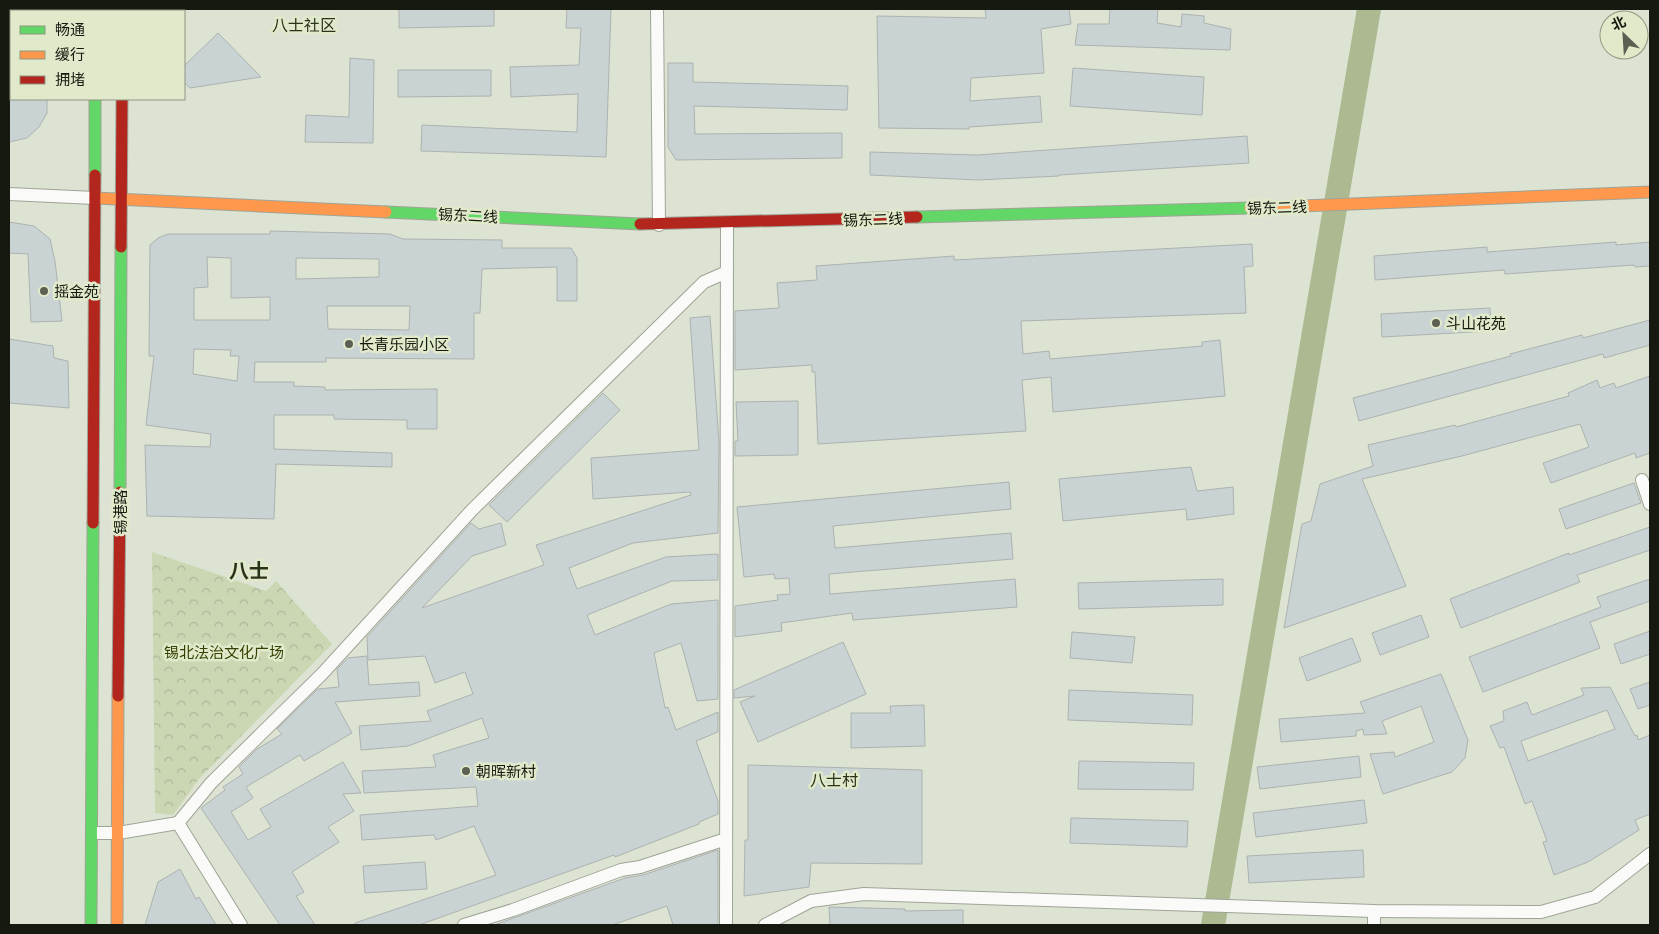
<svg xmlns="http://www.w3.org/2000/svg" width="1659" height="934" viewBox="0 0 1659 934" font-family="Barlow,'Noto Sans SC',sans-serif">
  <defs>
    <pattern id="park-crowns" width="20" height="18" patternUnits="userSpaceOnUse" patternTransform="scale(1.25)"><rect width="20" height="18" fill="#cbd6b3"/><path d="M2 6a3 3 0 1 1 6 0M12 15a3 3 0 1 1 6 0" fill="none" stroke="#aeb799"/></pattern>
  </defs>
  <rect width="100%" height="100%" fill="#dde3d2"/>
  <path fill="url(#park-crowns)" d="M152 552 266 591 276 581 332 644 199 779 173 815 155 813Z"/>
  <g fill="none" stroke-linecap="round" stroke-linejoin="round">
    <path stroke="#adb990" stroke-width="24" d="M1213 925 1369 9"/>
  </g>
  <g fill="#cad3d4" stroke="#acb2af" fill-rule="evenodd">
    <path d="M399 9H494V26L399 28Z"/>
    <path d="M567 9H611L606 157 421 151 422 125 577 132 578 94 511 97 510 67 579 65 581 28H566Z"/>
    <path d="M985 9H1069L1071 24 1041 29 1044 73 971 78 970 101 1040 96 1042 122 969 127V129L879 128 877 16 986 18Z"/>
    <path d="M1110 9H1158L1157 23 1181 27 1182 14 1204 16V23L1231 29 1230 50 1075 45 1078 24H1109Z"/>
    <path d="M218 33 261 77 190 88 184 82V66Z"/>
    <path d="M350 58 374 60 373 143 305 142 306 115 349 117Z"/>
    <path d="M668 63H693V82L848 86 847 110 694 106 695 134 842 133V158L676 160 668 147Z"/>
    <path d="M1073 68 1204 77 1202 115 1070 106Z"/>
    <path d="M398 70H491V96L398 97Z"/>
    <path d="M9 99H47V113L39 127 27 138 9 142Z"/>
    <path d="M1247 136 1249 163 1059 175V176L978 180 870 175V152L977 155Z"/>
    <path d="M9 222 34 226 50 239 55 261 62 321 31 322 28 254 9 253Z"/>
    <path d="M270 231 390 234 403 239 502 240V248H571L577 258V301H557V267L482 269 480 313H474V359L326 358V362H255L254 382H294V386L325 387V390L437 389V429H407V420L334 419V415H274V449L392 453V467L276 464 274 519 147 516 145 445 210 447 211 434 146 425 154 356H149L150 245 158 238 168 234H270ZM207 257 231 258V298L270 297V320H194V288L208 287ZM296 258 379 259V277L296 279ZM327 306H410L409 330 328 329ZM194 349 231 350 230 356H239L237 381 193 374Z"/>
    <path d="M1616 242V245L1650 242V266L1635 267 1634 265 1505 274 1504 270 1375 280 1374 256 1487 247V252Z"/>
    <path d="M1252 244 1253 266 1244 267 1246 313 1021 321 1023 354 1049 351 1050 359 1202 346V342L1220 340 1225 396 1053 412 1051 377 1022 380 1026 431 818 444 815 372H812V365L735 370V311L779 308 777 283 817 280 816 266 954 256V260Z"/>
    <path d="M1490 308 1491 331 1382 337 1381 314Z"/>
    <path d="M710 316 719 442 718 533 633 543 569 568 577 589 666 557 718 554V580L672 581 587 615 595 635 671 604 718 600V699L697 701 681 643 654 653 665 708 668 707 676 730 718 712V732L696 741 718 801V814L699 822V824L615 857 614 855 419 925H355V923L496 875 474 826 436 840 434 835 362 840 360 815 478 806 476 787 364 793 362 771 436 767 433 755 489 738 482 718 408 746 361 750 359 726 431 721 427 711 473 694 465 672 435 683 425 656 368 660 367 637 471 523 479 529 501 523 506 545 472 556 422 608 544 565 536 545 691 495 690 492 593 499 591 458 699 450 690 318Z"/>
    <path d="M1650 320V345L1604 358 1603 354 1359 421 1353 398 1511 356 1510 354 1582 335 1583 338Z"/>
    <path d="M9 339 53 346 54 358 68 361 69 408 9 403Z"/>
    <path d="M1650 376V453L1636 458 1635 453 1551 483 1543 463 1589 447 1580 424 1462 456 1362 479 1406 586 1284 628 1302 524 1311 521 1320 484 1373 466 1368 445 1455 425 1456 427 1569 396 1568 393 1597 380 1600 388 1614 383 1616 388Z"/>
    <path d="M603 393 620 410 507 522 489 505Z"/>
    <path d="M798 401V455L735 456V441H738L736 402Z"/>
    <path d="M1191 467 1197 491 1233 487 1234 514 1187 520 1186 509 1063 521 1059 479Z"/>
    <path d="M1009 482 1011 509 833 526 835 548 1011 533 1013 559 829 574 830 594 1015 579 1017 607 853 620 852 613 781 623 782 631 735 637V606L778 600 777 595 790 594 789 578 775 579 774 574 744 577 737 507Z"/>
    <path d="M1634 483 1641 503 1566 529 1559 509Z"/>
    <path d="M1650 527V550L1577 575 1580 582 1461 628 1450 599 1569 553V555Z"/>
    <path d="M1223 579V605L1079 609 1078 583Z"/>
    <path d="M1650 579V601L1590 622 1600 648 1483 692 1469 657 1601 607 1597 597Z"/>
    <path d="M1421 615 1429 637 1380 655 1372 633Z"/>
    <path d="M1650 631V654L1621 664 1614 644Z"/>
    <path d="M1072 632 1135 637 1132 663 1070 658Z"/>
    <path d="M1352 638 1361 661 1307 681 1299 658Z"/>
    <path d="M843 642 866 694 758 742 740 702 755 696 734 698V690Z"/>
    <path d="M367 656 369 685 419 682 420 696 335 702 352 733 304 761 300 755 246 787 253 798 231 812 248 840 271 827 260 809 343 762 361 793 343 794 354 811 328 827 339 842 292 872 304 892 296 896 315 925H280L201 808 225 790 223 787 243 774 239 767 257 749 282 734 277 729 318 689 339 687 337 669 348 658Z"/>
    <path d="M1441 674 1468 740 1465 758 1452 772 1383 794 1370 754 1394 752 1395 757 1434 742 1421 706 1382 721 1387 734 1364 735 1363 729 1356 731V736L1281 742 1279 719 1365 713 1360 702Z"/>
    <path d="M1650 682V705L1638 709 1630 689Z"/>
    <path d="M1610 687 1635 736 1637 735 1638 740 1650 735V814L1635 820 1639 830 1588 862 1554 875 1543 842 1547 841 1532 801 1525 804 1504 747 1500 748 1490 726 1504 721 1503 711 1527 702 1532 715 1584 695 1581 688ZM1607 710 1615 729 1528 761 1521 741Z"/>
    <path d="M1069 690 1193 695 1192 725 1068 720Z"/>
    <path d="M924 705 925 746 851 748V713H891L890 706Z"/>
    <path d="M1359 756 1361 777 1260 789 1257 767Z"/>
    <path d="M1079 761 1194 763 1193 790 1078 789Z"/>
    <path d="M748 765 922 770V864L811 863 809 887 744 896 745 840H748Z"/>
    <path d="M1364 800 1367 823 1256 837 1253 813Z"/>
    <path d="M1071 818 1188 821 1187 847 1070 843Z"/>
    <path d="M718 850V925H673L667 906 612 925H494L625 878 643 875Z"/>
    <path d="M1363 850 1364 877 1249 883 1247 856Z"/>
    <path d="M425 862 427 889 365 893 363 866Z"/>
    <path d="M180 869 196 899 199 897 216 925H145L158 882Z"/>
    <path d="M829 907 905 909V911L963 910V925H830Z"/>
  </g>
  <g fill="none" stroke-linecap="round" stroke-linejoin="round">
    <g stroke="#9fa497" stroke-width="14">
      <g id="street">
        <path d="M657 9 659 225"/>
        <path d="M9 194 95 198"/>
        <path d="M1642 480 1650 504"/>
        <path d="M178 823 211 783 322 674 472 510 704 282 727 272"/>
        <path d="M92 833H118L178 823 241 925"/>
        <path d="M1374 911V925"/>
        <path d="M464 925 513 910 621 870 640 867 726 839"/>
        <path d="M726 925 727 223"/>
        <path d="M765 925 811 901 864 894 1374 911 1541 912 1595 897 1650 854"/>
      </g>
    </g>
    <g stroke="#9fa497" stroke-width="13">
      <g id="fast">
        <path d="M95 175V99"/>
        <path d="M386 212 640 224"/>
        <path d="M917 217 1250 208"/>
        <path d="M120 492 121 247"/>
        <path d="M91 925 93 523"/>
      </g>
    </g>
    <g stroke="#9fa497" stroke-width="13">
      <g id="slow">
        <path d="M123 9V11"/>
        <path d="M95 198 386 212"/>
        <path d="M1250 208 1650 192"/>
        <path d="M117 925 118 696"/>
      </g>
    </g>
    <g stroke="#9fa497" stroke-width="13">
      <g id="jam">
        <path d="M95 9V11"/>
        <path d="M640 224 917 217"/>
        <path d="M121 247 122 99"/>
        <path d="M93 523 95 175"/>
        <path d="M118 696 120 492"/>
      </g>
    </g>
    <use href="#street" stroke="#fafbf8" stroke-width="12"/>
    <use href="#fast" stroke="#63d668" stroke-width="11"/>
    <use href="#slow" stroke="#ff974d" stroke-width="11"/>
    <use href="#jam" stroke="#b3261e" stroke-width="11"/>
  </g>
  <g fill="#5c6053" stroke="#e0eacb" stroke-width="2">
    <circle cx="44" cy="291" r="5"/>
    <circle cx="1436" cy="323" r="5"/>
    <circle cx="349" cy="344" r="5"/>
    <circle cx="466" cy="771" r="5"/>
  </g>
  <g text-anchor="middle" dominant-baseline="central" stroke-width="5" stroke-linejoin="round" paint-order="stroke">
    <g font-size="15" fill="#16190f" stroke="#e0eacb">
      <text transform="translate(1277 207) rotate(-2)">锡东二线</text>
      <text transform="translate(468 215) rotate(3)">锡东二线</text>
      <text transform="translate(873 219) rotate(-2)">锡东二线</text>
      <text transform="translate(120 512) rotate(-90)">锡港路</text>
    </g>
    <g font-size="15" fill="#16190f" stroke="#e0eacb" text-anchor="start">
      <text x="54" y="291">摇金苑</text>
      <text x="1446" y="323">斗山花苑</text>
      <text x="359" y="344">长青乐园小区</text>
      <text x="476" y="771">朝晖新村</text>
    </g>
    <g font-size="15" fill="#344103" stroke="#e0eacb">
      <text x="224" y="652">锡北法治文化广场</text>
    </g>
    <g font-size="16" fill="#2b321a" stroke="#e0eacb">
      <text x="304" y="24">八士社区</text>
      <text x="834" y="779">八士村</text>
    </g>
    <g font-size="20" font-weight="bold" fill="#2b321a" stroke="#e0eacb">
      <text x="249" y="570">八士</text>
    </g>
  </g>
  <rect width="1659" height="934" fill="none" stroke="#16190f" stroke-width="20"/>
  <rect x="10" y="10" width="175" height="90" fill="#e0eacb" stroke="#8f9680"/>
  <rect x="20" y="26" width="25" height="8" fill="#63d668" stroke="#8f9680"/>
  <text x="55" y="35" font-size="15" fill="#16190f">畅通</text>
  <rect x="20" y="51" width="25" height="8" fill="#ff974d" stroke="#8f9680"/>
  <text x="55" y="60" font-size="15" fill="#16190f">缓行</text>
  <rect x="20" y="76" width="25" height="8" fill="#b3261e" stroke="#8f9680"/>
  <text x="55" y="85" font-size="15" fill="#16190f">拥堵</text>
  <g transform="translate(1624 35) rotate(335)"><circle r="24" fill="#e0eacb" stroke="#8f9680"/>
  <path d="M0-4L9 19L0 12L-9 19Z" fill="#5c6053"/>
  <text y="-8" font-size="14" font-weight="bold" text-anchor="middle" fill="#16190f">北</text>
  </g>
</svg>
